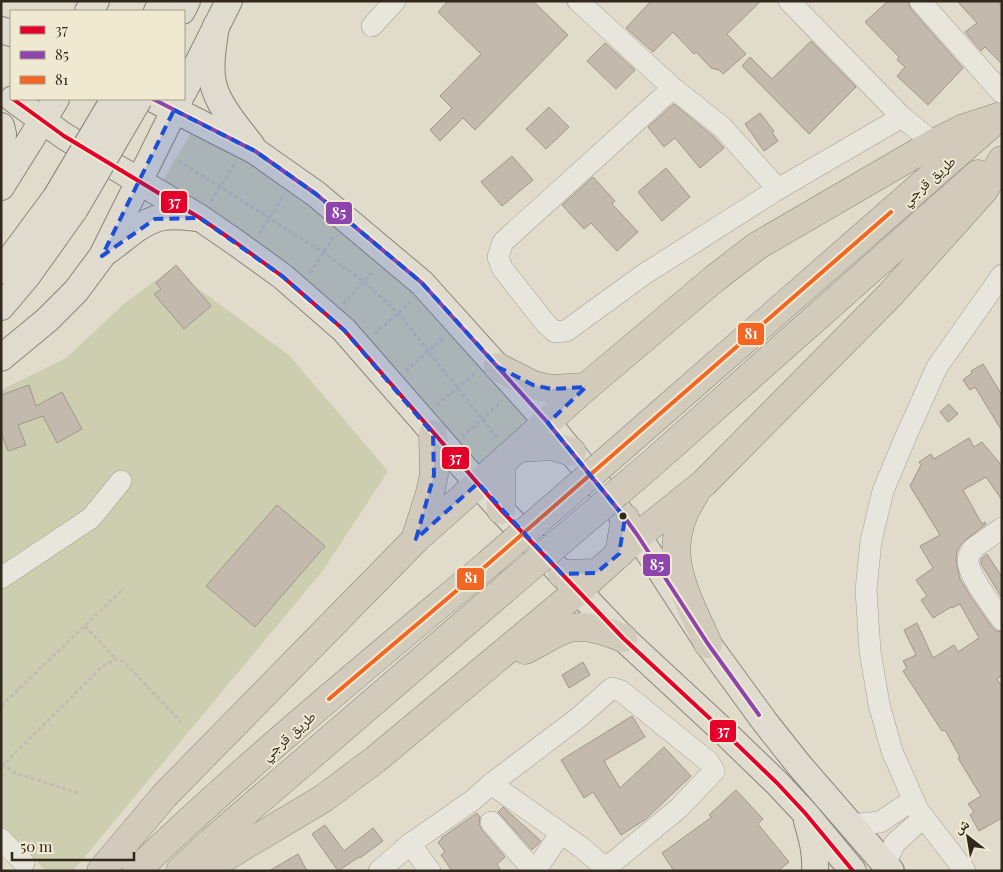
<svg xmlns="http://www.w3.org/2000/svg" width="1003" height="872" viewBox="0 0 1003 872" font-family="'Playfair Display','Noto Naskh Arabic',serif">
  <rect width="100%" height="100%" fill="#e0dbcb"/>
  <g fill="#cdceaf">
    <path d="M195 126 256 160 385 257 533 420 479 468 336 313 159 187Z"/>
    <path d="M171 269 289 355 388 471 324 569 73 871H46L1 825V390L66 358 126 302Z"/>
  </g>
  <g fill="#c3b9ac" stroke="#9f978b">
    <path d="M448 1H533L568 35 475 130 463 118 440 141 430 130 452 108 440 96 481 54 438 12Z"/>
    <path d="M651 1H761L727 34 746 54 723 74 719 70 711 68 696 52 694 54 673 32 653 52 626 28Z"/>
    <path d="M888 1H908L911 9 963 68 928 105 897 76 905 67 897 60 899 57 865 22Z"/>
    <path d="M957 1H998L1002 7V64L985 47 981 51 965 32 977 23Z"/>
    <path d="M811 41 856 87 809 134 742 66 750 57 772 79Z"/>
    <path d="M605 43 635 70 616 89 587 61Z"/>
    <path d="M674 104 713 136 724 148 700 168 675 138 664 147 648 127Z"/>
    <path d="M549 107 569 127 546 149 526 129Z"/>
    <path d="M760 113 774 131 772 132 778 141 764 151 745 124Z"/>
    <path d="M512 156 533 180 502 206 481 182Z"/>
    <path d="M666 168 690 197 662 221 638 192Z"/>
    <path d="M593 177 615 201 612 204 638 232 617 251 591 223 584 229 562 205Z"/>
    <path d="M176 265 211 306 184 329 154 294 161 289 156 283Z"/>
    <path d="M983 364 1002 395V431L975 387 970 390 963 380 972 373 971 371Z"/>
    <path d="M29 385 36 406 62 392 82 429 57 443 43 416 18 425 26 445 8 451 1 432V395Z"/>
    <path d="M949 404 958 414 948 422 940 412Z"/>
    <path d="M969 438 974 447 982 442 1002 466V500L986 477 963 490 982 524 985 522 986 524 963 542 957 551 956 560 960 579 971 597 992 627 996 631 1002 632V675L997 679 1002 687V818L979 831 970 815 974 812 968 804 981 796 958 758 960 757 945 730 942 731 903 671 907 668 903 661 916 655 904 630 917 623 933 658 954 645 958 652 979 638 960 604 952 608 951 607 933 618 921 600 927 596 916 580 933 568 920 546 940 535 910 486 921 465 919 462 931 454 934 459Z"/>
    <path d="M277 505 325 546 255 627 206 586Z"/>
    <path d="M987 554 1002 577V598L981 564V559Z"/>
    <path d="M583 662 590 675 569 688 562 675Z"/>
    <path d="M632 716 645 737 604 761 620 788 664 747 691 776 646 819 621 835 593 792 584 798 561 760Z"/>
    <path d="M736 790 763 819 758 824 789 862 778 871H674L662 853 712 817 709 815Z"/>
    <path d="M503 807 541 841 532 850 498 812Z"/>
    <path d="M477 813 480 817 479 824 482 830 505 857 497 864 501 871H452L441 855 445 852 438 842 442 839 441 838Z"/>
    <path d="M325 825 344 851 373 828 383 841 360 858 359 857 338 871 312 834Z"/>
    <path d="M298 854 307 871H269Z"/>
  </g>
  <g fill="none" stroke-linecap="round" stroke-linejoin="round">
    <g stroke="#a5a095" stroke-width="22">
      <g id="minor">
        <path d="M578 1 673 88 722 127 778 189"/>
        <path d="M789 1 902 117 934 143"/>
        <path d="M920 1 1002 93"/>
        <path d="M372 26 395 1"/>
        <path d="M673 88 503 242 498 257 502 268 546 324 555 332 566 331 643 275 778 189 902 117"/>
        <path d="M1002 528 975 547C971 551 968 555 968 561 968 575 993 607 1002 620"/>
        <path d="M1 578 91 518 121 481"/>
        <path d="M491 784 578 718 612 688 621 691 709 762 714 771 679 808 606 868"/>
        <path d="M491 822 534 871"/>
        <path d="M851 825 880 822 913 800"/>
        <path d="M1 839 24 863"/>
        <path d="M410 844 473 800 491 784 581 847 609 871"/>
        <path d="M885 864 895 843 923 818"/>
        <path d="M379 871 410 844 430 871"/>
        <path d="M535 871 561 833"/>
        <path d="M965 871 918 810 892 751 879 704 870 651 866 590 871 541 883 491 906 436 937 367 1002 275"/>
      </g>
    </g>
    <g stroke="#8a857b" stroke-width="28">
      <g id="major">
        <path d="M88 11 96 1"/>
        <path d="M157 11 162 1"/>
        <path d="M182 11 187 1"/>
        <path d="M216 26C213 47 207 74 217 95 225 114 240 130 252 146"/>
        <path d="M1 30 11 33"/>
        <path d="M184 91 229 1"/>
        <path d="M13 99 64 136 200 218 235 242 282 276 344 330 501 510 623 638 719 727 777 783 805 813 853 871"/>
        <path d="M153 99 255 151 316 194 422 283 548 423 609 498 638 536 708 644 765 722 799 765 891 871"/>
        <path d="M1 126 3 134 1 155"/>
        <path d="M1 187 56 99"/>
        <path d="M106 252C124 240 142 220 164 217 174 215 186 217 196 218"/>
        <path d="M1 271 56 197"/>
        <path d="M1 307 28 275 75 209"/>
        <path d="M1 358 47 320 76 291 102 256 180 99"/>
        <path d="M807 821C812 838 816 852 815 871"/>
      </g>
    </g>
    <g stroke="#8a857b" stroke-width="29">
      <g id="highway">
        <path d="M498 367 533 385 551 389 586 387"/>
        <path d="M628 442 989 126"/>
        <path d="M519 448 552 446 572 452"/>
        <path d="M501 463V510"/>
        <path d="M650 465 978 174"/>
        <path d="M695 494C657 548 685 592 708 644"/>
        <path d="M416 537 430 493 434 475 433 434"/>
        <path d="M619 554 625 518"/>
        <path d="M562 574 596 573"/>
        <path d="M525 650C538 644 552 634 566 629 584 623 606 631 623 638"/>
        <path d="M101 871 165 795 416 539 586 387 714 279 757 246 934 143 964 128 1001 116"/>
        <path d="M136 871C248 763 369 664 488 564"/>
        <path d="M180 871 213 840 508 586"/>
        <path d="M202 871 324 798 376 759 579 590 638 536 704 483 889 296 984 190 1002 160"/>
      </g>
    </g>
    <g stroke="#c1bcb4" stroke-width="3" stroke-dasharray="4 2.5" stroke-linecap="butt">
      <path d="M179 161 323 252 363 281 398 313 498 439"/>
      <path d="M211 201 236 162"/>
      <path d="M259 234 284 195"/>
      <path d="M310 273 334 236"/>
      <path d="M343 304 374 270"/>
      <path d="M374 334 411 302"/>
      <path d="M406 371 444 337"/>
      <path d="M436 405 476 373"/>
      <path d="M462 437 502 401"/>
      <path d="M85 626 115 658"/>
      <path d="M1 706 124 588"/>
      <path d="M2 764 13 772 78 793"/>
      <path d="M1 767 103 666 115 659 124 662 181 722"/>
    </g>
    <use href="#minor" stroke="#e8e5dc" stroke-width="21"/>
    <use href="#major" stroke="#dfdbce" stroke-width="26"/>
    <use href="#highway" stroke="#d2cbbc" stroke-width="28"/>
    <g stroke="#8a857b" stroke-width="28" stroke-linecap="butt">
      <g id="major-bridge">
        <path d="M56 197 114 99"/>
        <path d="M75 209 139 99"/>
      </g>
    </g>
    <g stroke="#8a857b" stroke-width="29" stroke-linecap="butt">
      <g id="highway-bridge">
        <path d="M488 564 628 442"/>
        <path d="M508 586 650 465"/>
      </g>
    </g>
    <use href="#major-bridge" stroke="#dfdbce" stroke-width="26"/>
    <use href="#highway-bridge" stroke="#d2cbbc" stroke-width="28"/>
    <g stroke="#f0e9d1" stroke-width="8">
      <path id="bus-1" d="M13 99 64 136 200 218 235 242 282 276 344 330 501 510 623 638 719 727 777 783 805 813 853 871"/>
    </g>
    <g stroke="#f0e9d1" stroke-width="8">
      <path id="bus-2" d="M153 99 255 151 316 194 422 283 548 423 625 518 638 536 708 644 759 715"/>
    </g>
    <g stroke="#f0e9d1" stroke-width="8">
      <path id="bus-3" d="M329 699 488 564 891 212"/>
    </g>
    <use href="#bus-1" stroke="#e4002b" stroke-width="4"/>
    <use href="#bus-2" stroke="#8e44ad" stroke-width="4"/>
    <use href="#bus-3" stroke="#f26522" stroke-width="4"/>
  </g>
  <path fill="#1d4ed8" fill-opacity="0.2" stroke="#1d4ed8" stroke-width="4" stroke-dasharray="10 6" stroke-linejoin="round" d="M174 110 255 151 316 194 422 283 498 367 533 385 551 389 586 387 548 423 625 518 619 554 596 573 562 574 478 483 416 539 434 475 433 434 344 330 282 276 200 218 155 219 102 256Z"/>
  <circle fill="#31281e" stroke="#f0e9d1" stroke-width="2" cx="623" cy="516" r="4.5"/>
  <g text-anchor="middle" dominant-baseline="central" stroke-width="4" stroke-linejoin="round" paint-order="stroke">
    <g font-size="15" fill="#31281e" stroke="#f0e9d1">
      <text transform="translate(928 180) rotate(-41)">طريق قرجي</text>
      <text transform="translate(288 735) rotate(-41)">طريق قرجي</text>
    </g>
  </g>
  <g stroke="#f0e9d1" stroke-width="2">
    <rect x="160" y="190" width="28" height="24" rx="5" fill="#e4002b"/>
    <rect x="325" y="201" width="28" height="24" rx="5" fill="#8e44ad"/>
    <rect x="737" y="322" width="28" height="24" rx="5" fill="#f26522"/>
    <rect x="441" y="446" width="29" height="24" rx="5" fill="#e4002b"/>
    <rect x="642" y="553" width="29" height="24" rx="5" fill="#8e44ad"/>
    <rect x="456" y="567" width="29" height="24" rx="5" fill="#f26522"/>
    <rect x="709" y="719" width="28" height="24" rx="5" fill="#e4002b"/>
  </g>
  <g font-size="14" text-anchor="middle" font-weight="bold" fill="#fff">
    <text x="174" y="207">37</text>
    <text x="339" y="218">85</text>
    <text x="751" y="339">81</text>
    <text x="455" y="463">37</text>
    <text x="657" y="570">85</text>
    <text x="471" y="583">81</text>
    <text x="723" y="736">37</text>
  </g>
  <rect width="1003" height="872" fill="none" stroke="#31281e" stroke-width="5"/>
  <rect x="10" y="10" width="175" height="90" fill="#f0e9d1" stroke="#a49c89"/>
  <rect x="20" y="26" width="25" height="8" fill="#e4002b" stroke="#a49c89"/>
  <text x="55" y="35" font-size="15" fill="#31281e">37</text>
  <rect x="20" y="51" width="25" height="8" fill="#8e44ad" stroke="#a49c89"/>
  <text x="55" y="60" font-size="15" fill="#31281e">85</text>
  <rect x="20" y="76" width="25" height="8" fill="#f26522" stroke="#a49c89"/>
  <text x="55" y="85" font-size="15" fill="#31281e">81</text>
  <g transform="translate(968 837) rotate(329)" stroke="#f0e9d1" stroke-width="4" paint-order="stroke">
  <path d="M0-4L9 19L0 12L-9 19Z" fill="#31281e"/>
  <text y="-8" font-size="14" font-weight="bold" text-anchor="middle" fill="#31281e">ش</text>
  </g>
  <path d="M12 852v8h122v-8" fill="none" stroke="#31281e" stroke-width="2.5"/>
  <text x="20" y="852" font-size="15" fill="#31281e" stroke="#f0e9d1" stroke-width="4" paint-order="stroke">50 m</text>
</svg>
